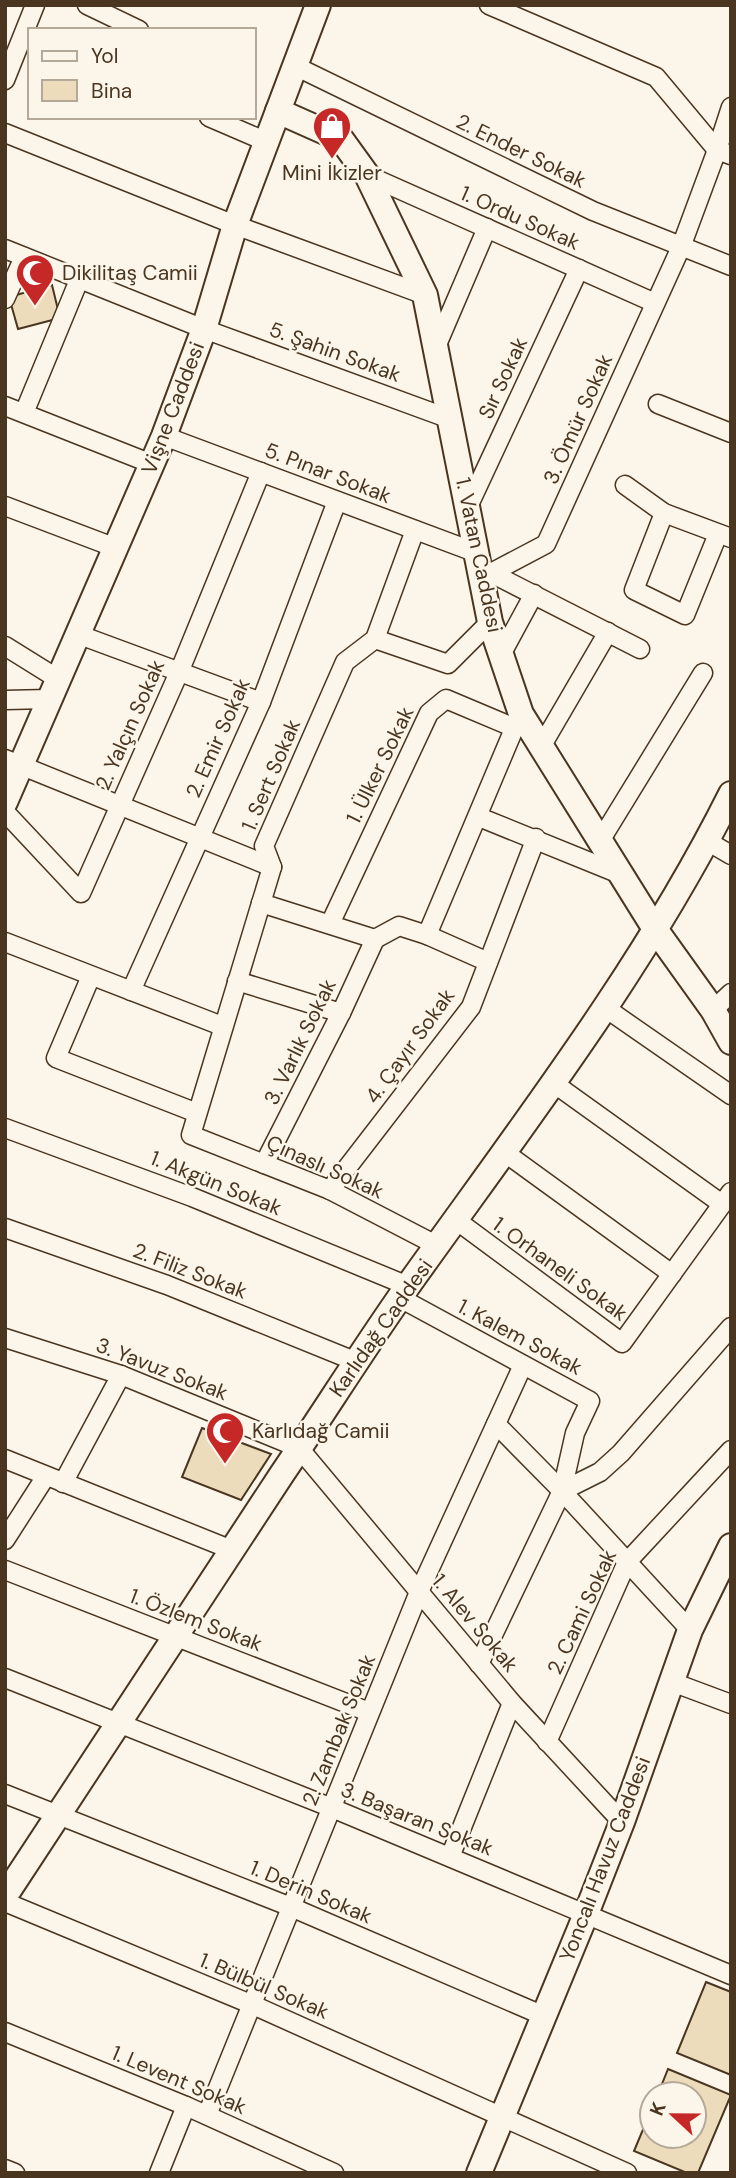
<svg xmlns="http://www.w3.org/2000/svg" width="736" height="2178" viewBox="0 0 736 2178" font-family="'DM Sans',sans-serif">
  <rect width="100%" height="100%" fill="#fbf6e9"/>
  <g fill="#ecdcbc" stroke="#4a3520" stroke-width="2">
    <path d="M52 285 60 318 18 329 9 297Z"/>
    <path d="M202 1428 271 1454 241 1500 182 1477Z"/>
    <path d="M706 1982 731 1992V2075L677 2053Z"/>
    <path d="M668 2069 731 2095 698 2173H687L634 2151 652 2108V2136H694V2094H658Z"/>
  </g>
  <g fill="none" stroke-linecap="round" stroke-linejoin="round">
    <g stroke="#4a3520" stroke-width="21">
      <g id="street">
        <path d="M87 5 139 30"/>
        <path d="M489 5 656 77 717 150 731 155"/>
        <path d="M295 66 593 211 731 266"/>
        <path d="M5 80 35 5"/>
        <path d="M209 117 267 142"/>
        <path d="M5 133 235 225 425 295"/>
        <path d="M367 175 655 303"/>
        <path d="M5 249 204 329 450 419"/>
        <path d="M5 299 24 257"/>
        <path d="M436 347 487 228"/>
        <path d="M658 404 731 433"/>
        <path d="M5 406 152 464"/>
        <path d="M24 413 79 280"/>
        <path d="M164 436 477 553"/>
        <path d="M625 485 664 513 731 538"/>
        <path d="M5 506 116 548"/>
        <path d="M468 507 579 269"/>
        <path d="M664 513 634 590 685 615 718 534"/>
        <path d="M415 530 375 639 345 662 264 846 272 867 191 1135 330 1190 438 1246"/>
        <path d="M491 573 640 649"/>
        <path d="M481 574 491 573 546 544 681 247 717 150 731 107"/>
        <path d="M77 634 261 702"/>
        <path d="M375 639 448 664 490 622"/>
        <path d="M5 646 58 679"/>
        <path d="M502 653 534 594"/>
        <path d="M5 700 49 699"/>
        <path d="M541 747 608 632"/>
        <path d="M5 759 272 867"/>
        <path d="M5 812 81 893 180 670 261 472"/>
        <path d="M479 817 622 875"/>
        <path d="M600 841 703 673"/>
        <path d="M707 841 731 855"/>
        <path d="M261 903 375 939 399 926 427 935 488 962"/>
        <path d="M330 924 429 713 446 699 515 728"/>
        <path d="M427 935 519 717"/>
        <path d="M5 942 222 1026"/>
        <path d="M91 976 56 1058 197 1113"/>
        <path d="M237 981 341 1013"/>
        <path d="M131 991 261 702 337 501"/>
        <path d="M604 1007 731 1095"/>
        <path d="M713 1010 731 993"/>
        <path d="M552 1082 722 1204"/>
        <path d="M5 1128 192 1197 408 1286"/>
        <path d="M504 1152 672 1274"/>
        <path d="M264 1164 341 1013 375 939"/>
        <path d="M330 1190 471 1007 536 838"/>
        <path d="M456 1220 622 1343 731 1192"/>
        <path d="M5 1228 167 1285 357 1362"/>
        <path d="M400 1298 590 1401 575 1433 562 1491 690 1630"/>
        <path d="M5 1338 121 1375 299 1448 512 1703 622 1822"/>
        <path d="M496 1424 562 1491"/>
        <path d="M5 1459 232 1550"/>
        <path d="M63 1483 121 1375"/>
        <path d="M562 1491 600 1472 621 1453 731 1327"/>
        <path d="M5 1540 46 1476"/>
        <path d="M5 1570 369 1712"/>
        <path d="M479 1664 562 1491"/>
        <path d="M5 1678 332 1808 731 1975"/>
        <path d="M672 1682 731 1704"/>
        <path d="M547 1742 627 1562 731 1450"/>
        <path d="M5 1794 291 1907 544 2016"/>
        <path d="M450 1857 512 1703"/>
        <path d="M5 1902 253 2005 627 2173"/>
        <path d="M5 2032 186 2106 334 2173"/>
        <path d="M207 2115 419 1592 523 1365"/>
        <path d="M5 2169 15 2173"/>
        <path d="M159 2173 186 2106"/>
      </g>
    </g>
    <g stroke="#4a3520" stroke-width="28">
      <g id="secondary">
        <path d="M278 111 341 139 367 175 425 295 490 622 521 714 655 929 713 1010 731 1042"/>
        <path d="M5 802 164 436 204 329 235 225 318 5"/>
        <path d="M5 1896C97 1755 189 1614 282 1474 324 1412 364 1348 407 1287 521 1127 643 970 731 794"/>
        <path d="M479 2173 586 1914 622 1822 690 1630 731 1546"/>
      </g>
    </g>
    <use href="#street" stroke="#fbf6e9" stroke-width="18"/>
    <use href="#secondary" stroke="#fbf6e9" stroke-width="24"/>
  </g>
  <defs>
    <g id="shop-pin" transform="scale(2.0125)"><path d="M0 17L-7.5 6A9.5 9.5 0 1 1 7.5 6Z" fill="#c62828" stroke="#fbf6e9"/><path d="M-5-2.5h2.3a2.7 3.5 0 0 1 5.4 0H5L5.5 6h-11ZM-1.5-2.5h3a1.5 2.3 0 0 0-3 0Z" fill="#fff"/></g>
    <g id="mosque-pin" transform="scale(2.0125)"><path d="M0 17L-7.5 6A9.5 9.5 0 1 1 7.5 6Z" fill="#c62828" stroke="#fbf6e9"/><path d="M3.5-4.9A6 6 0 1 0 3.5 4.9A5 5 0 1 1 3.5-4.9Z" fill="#fff"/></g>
  </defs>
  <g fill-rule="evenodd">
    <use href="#shop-pin" x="332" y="126"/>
    <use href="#mosque-pin" x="35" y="273"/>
    <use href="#mosque-pin" x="225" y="1431"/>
  </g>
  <g text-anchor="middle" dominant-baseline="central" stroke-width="5" stroke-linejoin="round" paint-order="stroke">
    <g font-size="21" fill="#4a3520" stroke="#fbf6e9">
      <text transform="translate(521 151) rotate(26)">2. Ender Sokak</text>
      <text transform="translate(520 218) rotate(24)">1. Ordu Sokak</text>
      <text transform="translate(335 352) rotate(20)">5. Şahin Sokak</text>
      <text transform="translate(503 378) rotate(-65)">Sır Sokak</text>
      <text transform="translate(173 408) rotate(-69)">Vişne Caddesi</text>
      <text transform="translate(578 419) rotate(-66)">3. Ömür Sokak</text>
      <text transform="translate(328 473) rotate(21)">5. Pınar Sokak</text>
      <text transform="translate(479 555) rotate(78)">1. Vatan Caddesi</text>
      <text transform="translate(130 725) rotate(-66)">2. Yalçın Sokak</text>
      <text transform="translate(218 738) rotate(-66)">2. Emir Sokak</text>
      <text transform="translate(380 765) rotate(-64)">1. Ülker Sokak</text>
      <text transform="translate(271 775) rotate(-67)">1. Sert Sokak</text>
      <text transform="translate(300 1042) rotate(-64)">3. Varlık Sokak</text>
      <text transform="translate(410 1046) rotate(-54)">4. Çayır Sokak</text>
      <text transform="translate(325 1167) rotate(24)">Çınaslı Sokak</text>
      <text transform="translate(216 1183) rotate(22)">1. Akgün Sokak</text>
      <text transform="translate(560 1269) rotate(36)">1. Orhaneli Sokak</text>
      <text transform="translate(190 1271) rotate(21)">2. Filiz Sokak</text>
      <text transform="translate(381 1328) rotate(-55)">Karlıdağ Caddesi</text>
      <text transform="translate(520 1337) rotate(28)">1. Kalem Sokak</text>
      <text transform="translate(162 1369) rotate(21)">3. Yavuz Sokak</text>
      <text transform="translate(582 1612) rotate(-65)">2. Cami Sokak</text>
      <text transform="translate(196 1620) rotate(21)">1. Özlem Sokak</text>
      <text transform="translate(475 1623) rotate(50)">1. Alev Sokak</text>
      <text transform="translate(339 1730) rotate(-68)">2. Zambak Sokak</text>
      <text transform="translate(417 1819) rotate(22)">3. Başaran Sokak</text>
      <text transform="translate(605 1859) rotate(-69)">Yoncalı Havuz Caddesi</text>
      <text transform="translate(311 1892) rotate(23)">1. Derin Sokak</text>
      <text transform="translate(264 1986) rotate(23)">1. Bülbül Sokak</text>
      <text transform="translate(179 2080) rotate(23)">1. Levent Sokak</text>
    </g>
    <g font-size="21" fill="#4a3520" stroke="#fbf6e9" text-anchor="start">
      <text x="332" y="173" text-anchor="middle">Mini İkizler</text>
      <text x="62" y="273">Dikilitaş Camii</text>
      <text x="252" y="1431">Karlıdağ Camii</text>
    </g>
  </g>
  <rect width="736" height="2178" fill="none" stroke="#4a3520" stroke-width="14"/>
  <rect x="28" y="28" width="228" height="91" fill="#fbf6e9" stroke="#b4a999" stroke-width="2"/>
  <rect x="42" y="51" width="35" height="10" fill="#fbf6e9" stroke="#b4a999" stroke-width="2"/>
  <text x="91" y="63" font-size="21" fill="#4a3520">Yol</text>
  <rect x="42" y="80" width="35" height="21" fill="#ecdcbc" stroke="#b4a999" stroke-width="2"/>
  <text x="91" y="98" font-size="21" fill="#4a3520">Bina</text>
  <g transform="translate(673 2115) rotate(292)"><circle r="33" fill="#fbf6e9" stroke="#b4a999" stroke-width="2"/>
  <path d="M0-5L12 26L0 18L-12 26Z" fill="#c62828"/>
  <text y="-10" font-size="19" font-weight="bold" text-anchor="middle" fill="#4a3520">K</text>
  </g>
</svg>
